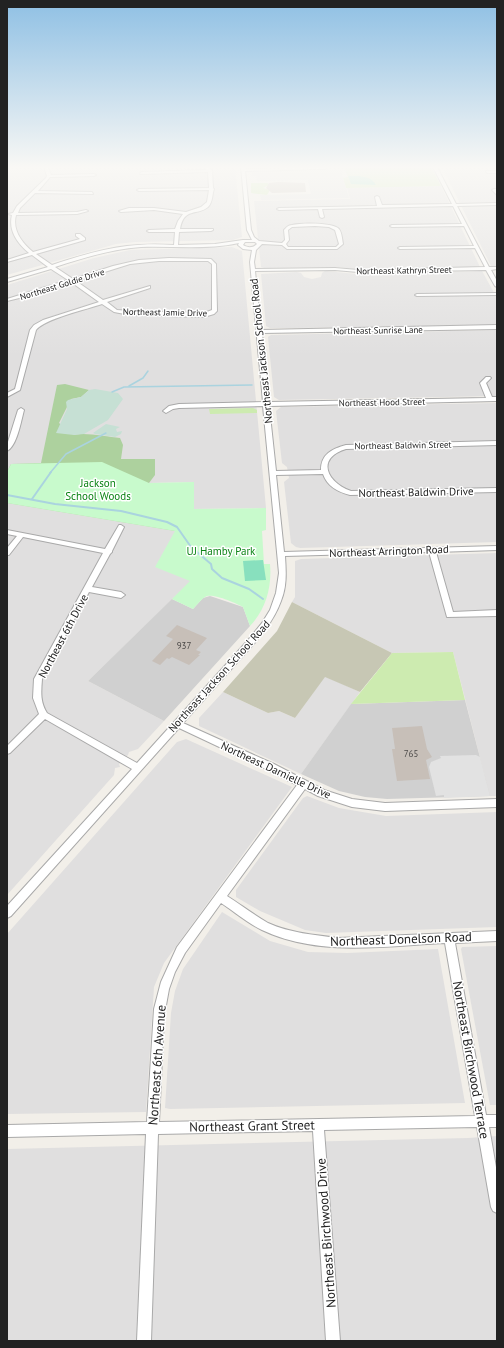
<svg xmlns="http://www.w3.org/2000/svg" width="504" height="1348" viewBox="0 0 504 1348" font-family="'PT Sans',sans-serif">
  <rect width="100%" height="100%" fill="#f2efe9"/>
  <g fill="#e0dfdf">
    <path d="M7 167H235L242 237 233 240 135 242 116 244 7 275Z"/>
    <path d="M251 167H340L343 175 252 176Z"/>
    <path d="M442 167H497V267L491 266Z"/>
    <path d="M441 186 480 267 354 269 339 267 264 268 261 267 254 201 350 199 347 188Z"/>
    <path d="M232 247 242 251 266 508 194 509V482L149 483 102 462 12 464 7 472V285L94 258 130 250Z"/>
    <path d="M325 271 357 274 482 271 497 298V325L295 328H270L266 326 261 274 297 272 301 273 304 277 312 279 321 277 322 273Z"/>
    <path d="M497 330V396L279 400 274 397 268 337 271 335Z"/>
    <path d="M497 403V542L300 548 296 547 291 543 284 482 289 478 287 467 282 463 276 411 281 407Z"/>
    <path d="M7 503 175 531 191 581 88 681 164 721 138 749 129 752 128 755 119 764 120 767 115 768 114 775 7 895Z"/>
    <path d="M497 553V796H490L453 652 392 653 292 602 295 597V561L301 559Z"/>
    <path d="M325 676 360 692 301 774 199 726V718L223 692 268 713 279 711 295 718Z"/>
    <path d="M186 739 292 787 164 963 154 987 146 1112 7 1114V934L177 742Z"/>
    <path d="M307 796 339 808 386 816 497 812V927L326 933 305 930 260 911 236 897V890L303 798Z"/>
    <path d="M222 912 270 941 308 952 347 953 438 949 465 1103 170 1109 165 1108 171 1013 175 991 183 969Z"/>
    <path d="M497 946V1105H490L461 949 462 947Z"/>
    <path d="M497 1136V1341H7V1149L468 1138Z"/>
  </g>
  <g fill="#d0d0d0">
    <path d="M210 596 243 607 250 626 164 721 88 681 172 599 193 609 203 598Z"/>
    <path d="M465 700 490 796 387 799 365 797 339 791 301 774 351 704Z"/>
  </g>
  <path fill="#c7c7b4" d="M292 602 392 653 360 692 325 677 295 718 279 711 268 713 223 692 277 631Z"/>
  <g fill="#cdebb0">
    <path d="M344 167H431L441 186 346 188 343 178 348 177Z"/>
    <path d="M251 183H268L269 185 263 188 270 190 267 195 251 193Z"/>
    <path d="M253 408 257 410V413L210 414 209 409Z"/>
    <path d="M453 652 465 700 351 704 392 653Z"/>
  </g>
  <path fill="#add19e" d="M65 384 89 390 81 397 71 399 59 423 74 435C85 432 107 437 120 438L123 445 121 459H155V475L149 483 175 531 7 503V472L11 464 41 463 57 385Z"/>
  <g fill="#c6e0d4">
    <path d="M95 389 118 393 123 399 108 420 84 434 74 435 56 433 67 409 66 402 68 400 81 397 89 390Z"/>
    <path d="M106 424 120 427 116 429 117 432 122 431 121 434 115 437 95 434 93 433Z"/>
  </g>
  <path fill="#c8facc" d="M102 462 149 483 194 482V509L266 508V530L262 531 264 564H270C272 587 266 609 250 626L243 607C236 603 215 594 207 596 202 598 197 605 193 609L172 599 190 581 155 567 175 531 7 503V472L11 464Z"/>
  <g fill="#88e0be">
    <path d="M348 176C358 176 371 175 376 185L351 184Z"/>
    <path d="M263 560 266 580 245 581 243 561Z"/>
  </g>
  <g fill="#e2e2e2">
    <path d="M342 175 349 198 261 200 260 195 311 194 308 180 257 181 256 176Z"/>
    <path d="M476 755 480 757 490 796 444 798V795L436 796 429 767 431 762 441 758 440 756Z"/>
  </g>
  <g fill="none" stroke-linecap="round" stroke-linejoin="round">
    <g stroke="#aad3df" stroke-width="1.5">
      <path d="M129 386 143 378 148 371"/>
      <path d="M112 392 124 387 252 385"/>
      <path d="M50 473 66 454 106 433"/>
    </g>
    <g stroke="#aad3df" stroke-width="2">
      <path d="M7 495 55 504 121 511 167 522 177 527 191 547 211 564 212 569 222 578 249 589 263 599"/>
      <path d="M32 499 51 472"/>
    </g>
  </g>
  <g fill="#c7bfb8">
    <path d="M278 182 305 183 306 192 272 193 266 188 269 183Z"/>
    <path d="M177 625 207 638 196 650 201 652 198 655H200L189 665 172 657 169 659 167 658 160 665 152 661 173 639 166 636Z"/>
    <path d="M422 726 427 749 432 757 426 760 430 779 397 781 392 749H395L392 728Z"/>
  </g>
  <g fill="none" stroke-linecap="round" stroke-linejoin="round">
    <g stroke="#a9a9a9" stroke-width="2">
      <g id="minor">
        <path d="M44 167H48L51 175 94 174 96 175 94 176 50 177 38 191 92 192 93 194 35 193 20 208 18 213 77 212 86 210 88 211 77 214 16 215C12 230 22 243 33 252L80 239 76 236V234H80L85 238V240L36 254 52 265C76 257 101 249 127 246 143 244 158 244 174 245L175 232H149L147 231 149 230 175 229 178 221 183 214 154 210 121 212 119 211 129 208H154L186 212 201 207 207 202 209 190 139 191 137 190 139 189 209 188 208 172 140 174 141 172 207 170 205 167H209L212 170 213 188 214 189C212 194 213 202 208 207 197 216 184 207 180 229H213V230L211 231 179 232 178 245 215 244 243 240H252L247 230 241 167H245V169L326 167 325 169 245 171 251 230 254 237 259 241 282 243 285 240 284 230C286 228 288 225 292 225 300 223 333 222 339 229 342 233 342 239 343 244L337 249H287L282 245 262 244 256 250 254 262 255 269 335 268 358 270 485 267 475 248 400 249 398 248 400 247 474 246 464 226 392 227 390 226 392 225 462 224 453 206 322 209 324 217 322 218 320 217 318 209 279 210 277 209 279 208 377 206 375 197 377 196 379 197 382 205 452 204 433 167H437L456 204 497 203V205L457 206 489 267H497V269L491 270 497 281V287L495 286 486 270 358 272 335 270 255 271 261 330 497 325V329L262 333 269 402 486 398 480 383 486 377H490L491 378 486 383 492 397H497V401L269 406 276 471 321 470C321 454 332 449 346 445L497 441V445L346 449C316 458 326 482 351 491L497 488V492L350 495C338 492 327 486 323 474L276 475 284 552 497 546V550L436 552 453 612 497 610V616L447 617 429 552 285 556C286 572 287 586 281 601 272 626 252 646 234 666 217 685 200 704 183 723L274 764 324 790 352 799 385 803 497 799V807L385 811 352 807 318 796 305 789 227 896C241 905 254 915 268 923 290 933 315 935 338 938L497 931V941L455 943 486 1115H497V1127H489L497 1173V1213L493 1211 491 1207 477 1127 324 1130 340 1341H326L313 1131 158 1134 151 1341H137L146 1134 7 1137V1125L147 1122 154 1009 161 982 177 947 297 785 268 770 179 728 11 916 7 918V906L132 769 45 719 10 753 7 754V746L39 714 33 698 34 679 103 553 23 537 9 555H7V548L17 536 7 534V530L105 549 119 525H121L124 527 112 551V552L110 554 92 587 121 592 125 595 121 598 89 592 42 679C41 692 40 702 47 713L137 763 249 639 262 623 270 610 276 593 279 573 263 406 179 408 173 409 166 413 163 411 169 406 179 404 263 402 250 262 252 250 243 249 238 245 239 243C207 250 174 246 141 247 112 249 83 258 55 267L73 279 113 266 139 260 169 258 211 259 216 264 217 311 214 314 204 317 130 315 114 312 102 304C88 309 44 319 36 330L20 390 7 397V393L15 389 16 385 30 330 34 325 43 320 99 302 71 282 40 293 7 301V299L68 280 51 269 7 282V279L48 267 32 255 7 262V260L29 253C18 244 8 231 12 215L8 214 13 213 17 206 46 178 47 176ZM315 226 329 227 335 230 339 244 336 247H288L286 244 289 240 288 230 292 227ZM245 242H255L257 244C253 248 248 248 243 245ZM159 261H208L212 264V310L204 313 130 311 117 310 107 302 150 288V286L103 300 76 281 130 264ZM221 903C235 912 247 923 262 930 319 957 384 946 445 943L475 1116 159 1122 164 1016 169 989 175 972 185 953Z"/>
        <path d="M486 171H497V173H487Z"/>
        <path d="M494 189H497V195L492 190Z"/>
        <path d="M497 293V295L417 296 415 295 417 294Z"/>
        <path d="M21 408 24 410C21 421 17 446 7 451V445L18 410Z"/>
      </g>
    </g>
    <use href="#minor" fill="#fff" fill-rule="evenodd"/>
  </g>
  <linearGradient id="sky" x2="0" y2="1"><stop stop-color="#8fc0e4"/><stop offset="0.47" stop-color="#f9f8f5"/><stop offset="1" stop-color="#f9f8f5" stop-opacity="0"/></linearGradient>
  <rect width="504" height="356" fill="url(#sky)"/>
  <g text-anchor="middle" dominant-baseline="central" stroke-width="3" stroke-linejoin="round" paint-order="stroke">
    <g font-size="9" fill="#222" stroke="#fff">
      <text transform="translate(404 270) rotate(-1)">Northeast Kathryn Street</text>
      <text transform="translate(62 284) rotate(-17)">Northeast Goldie Drive</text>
      <text transform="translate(165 312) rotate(1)">Northeast Jamie Drive</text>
      <text transform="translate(378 330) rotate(-1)">Northeast Sunrise Lane</text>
      <text transform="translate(382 402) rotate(-1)">Northeast Hood Street</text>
      <text transform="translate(403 445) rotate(-1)">Northeast Baldwin Street</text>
    </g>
    <g font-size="9" fill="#4b4948">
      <text x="184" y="645">937</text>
      <text x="411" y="753">765</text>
    </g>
    <g font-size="11" fill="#222" stroke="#fff">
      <text transform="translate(261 351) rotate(-96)">Northeast Jackson School Road</text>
      <text transform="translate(416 492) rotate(-1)">Northeast Baldwin Drive</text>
      <text transform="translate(389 551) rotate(-2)">Northeast Arrington Road</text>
      <text transform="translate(63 636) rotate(-62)">Northeast 6th Drive</text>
      <text transform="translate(219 676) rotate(-48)">Northeast Jackson School Road</text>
      <text transform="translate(276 770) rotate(25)">Northeast Darnielle Drive</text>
    </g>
    <g font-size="11" fill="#0c8416" stroke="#fff">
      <text x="98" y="483">Jackson<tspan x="98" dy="13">School Woods</tspan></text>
      <text x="221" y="551">UJ Hamby Park</text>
    </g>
    <g font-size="13" fill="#222" stroke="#fff">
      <text transform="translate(401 939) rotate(-2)">Northeast Donelson Road</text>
      <text transform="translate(471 1060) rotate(80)">Northeast Birchwood Terrace</text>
      <text transform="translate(157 1065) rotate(-86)">Northeast 6th Avenue</text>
      <text transform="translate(252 1126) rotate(-1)">Northeast Grant Street</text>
      <text transform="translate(326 1233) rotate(-94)">Northeast Birchwood Drive</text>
    </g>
  </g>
  <rect width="504" height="1348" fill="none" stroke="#222222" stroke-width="16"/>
</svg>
